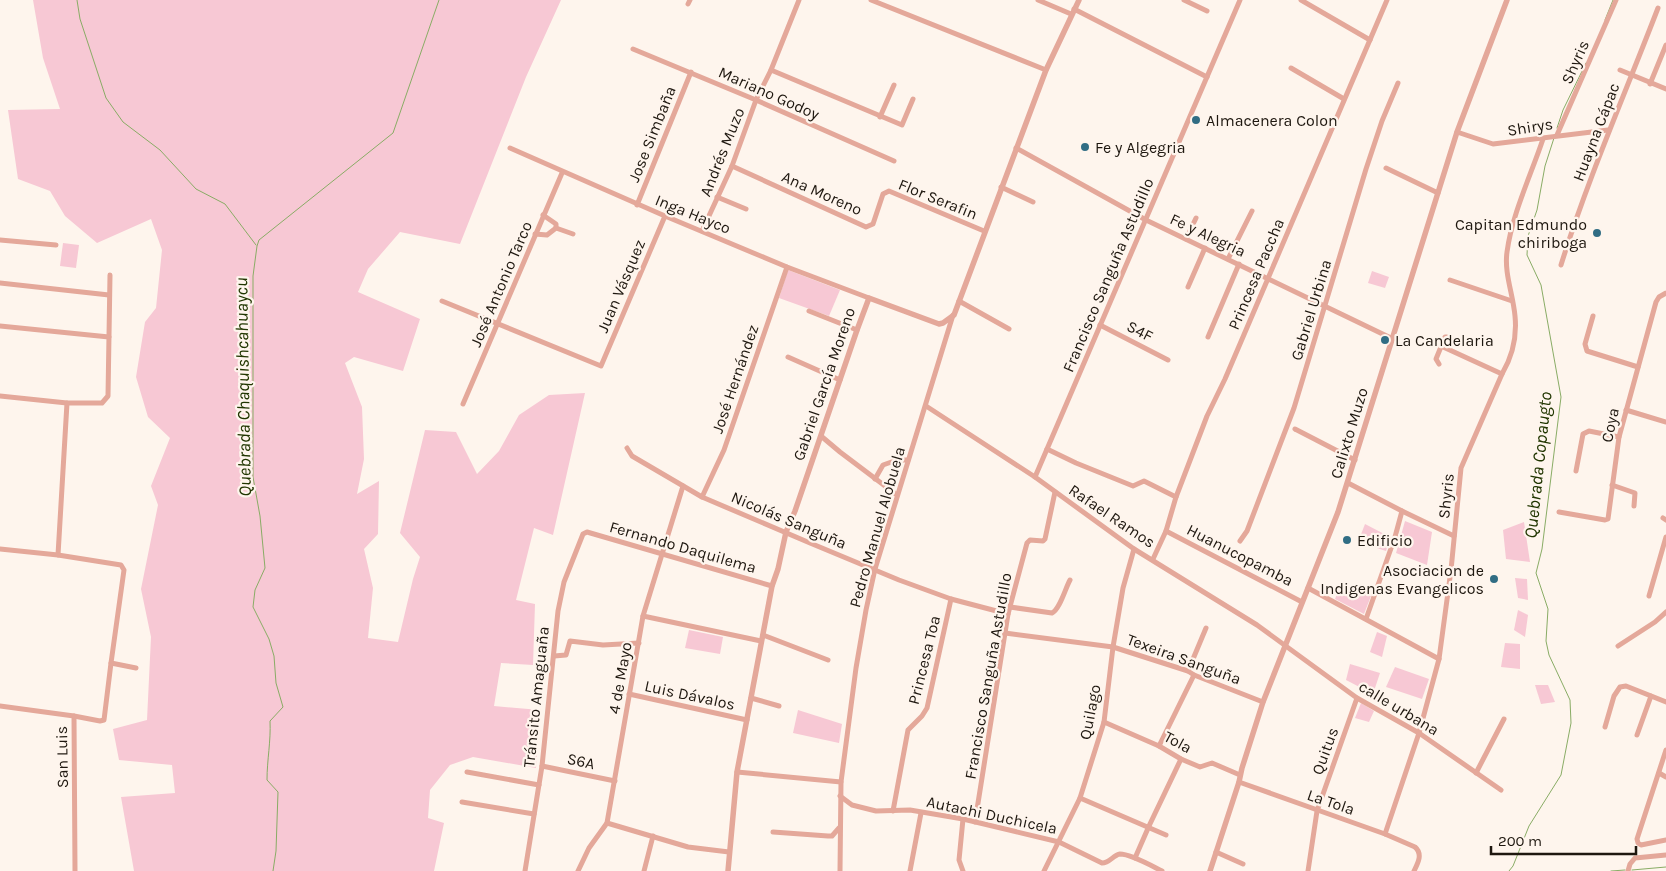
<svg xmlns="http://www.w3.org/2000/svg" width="1666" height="871" viewBox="0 0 1666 871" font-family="Karla,sans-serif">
  <rect width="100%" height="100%" fill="#fef5ed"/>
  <g fill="#f7c8d4">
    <path d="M33 0H561L526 77 460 244 400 232 368 269 358 292 420 319 403 371 354 357 345 363 362 407 364 459 357 494 379 481 378 534 364 549 373 588 368 638 398 642 413 579 420 557 400 533 425 430 456 432 477 474 499 451 519 415 549 395 585 393 553 535 534 528 516 600 535 604 533 665 501 663 494 706 540 710 536 768 473 757 450 765 430 790 428 818 444 823 434 871H134L121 797 175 793 172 765 119 760 113 729 147 720 151 637 141 589 158 505 151 486 170 438 148 417 136 377 145 322 156 308 162 250 151 219 97 243 65 216 50 191 18 179 8 110 60 109 43 58Z"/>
    <path d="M63 243 79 245 76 268 60 266Z"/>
    <path d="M788 270 840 290 829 316 779 298Z"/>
    <path d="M1372 271 1389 277 1385 288 1368 283Z"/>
    <path d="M1405 521 1432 532 1427 565 1396 553Z"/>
    <path d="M1524 522 1530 562 1506 559 1503 530Z"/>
    <path d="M1365 524 1390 537 1386 551 1358 542Z"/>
    <path d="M1515 578 1527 579 1528 600 1518 598Z"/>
    <path d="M1342 583 1371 596 1364 614 1335 599Z"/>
    <path d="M1518 610 1528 615 1525 637 1514 630Z"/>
    <path d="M689 630 723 637 720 654 685 648Z"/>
    <path d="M1377 632 1387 636 1382 657 1370 652Z"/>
    <path d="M1505 643 1520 644V669L1501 667Z"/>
    <path d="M1350 664 1380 673 1373 694 1346 680Z"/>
    <path d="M1395 667 1429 679 1422 699 1386 687Z"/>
    <path d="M1535 685H1548L1555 702 1541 704Z"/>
    <path d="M1361 703 1374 711 1369 722 1355 718Z"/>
    <path d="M798 710 842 724 839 743 793 733Z"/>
  </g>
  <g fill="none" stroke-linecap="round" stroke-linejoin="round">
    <g stroke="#89ac65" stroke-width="1">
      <path d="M77 0 80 19 106 98 123 122 160 150 196 189 225 204 256 245"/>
      <path d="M1605 20 1613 0"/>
      <path d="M1557 128 1563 110 1586 63"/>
      <path d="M1632 870 1666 867"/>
      <path d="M273 871 276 851 278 792 267 780C267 760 271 741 270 721L283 707 276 683 274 656 269 639 253 607 255 590 265 568 260 516 253 477V276L257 246 259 240 393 133 439 0"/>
      <path d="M1509 871 1513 866 1529 826 1561 775 1571 723 1570 700 1549 655 1546 641 1548 609 1536 573 1542 549 1561 397 1541 285 1527 255 1528 236 1537 210 1545 166 1554 138"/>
      <path d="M1611 871 1625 870"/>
    </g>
    <g stroke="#e4a89a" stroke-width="5">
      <path d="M871 0 1046 70"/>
      <path d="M1038 0 1071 14"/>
      <path d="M1184 0 1207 11"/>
      <path d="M1301 0 1370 40"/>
      <path d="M688 4 690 0"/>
      <path d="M1074 9 1207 77"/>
      <path d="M633 49 756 100 894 161"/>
      <path d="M1291 68 1344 99"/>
      <path d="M771 70 902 125 913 99"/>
      <path d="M1620 70 1666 89"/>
      <path d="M1650 84 1666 45"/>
      <path d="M880 117 894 85"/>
      <path d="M1457 132 1493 144 1608 130"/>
      <path d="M1557 135 1616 0"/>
      <path d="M510 148 665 216 787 267 869 298"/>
      <path d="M1016 148 1146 220 1393 339"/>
      <path d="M732 166 866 227 873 224 883 194 889 191 984 231"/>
      <path d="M1386 168 1438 193"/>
      <path d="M1001 187 1033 202"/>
      <path d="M717 197 746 209"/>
      <path d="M637 205 691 72"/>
      <path d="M543 215 556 224V228"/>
      <path d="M702 231 732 166 756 100 771 70 799 0"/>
      <path d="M535 234 547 235 556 228 573 234"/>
      <path d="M1186 239 1196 218"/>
      <path d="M0 240 56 245"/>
      <path d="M1228 259 1252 211"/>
      <path d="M1561 265C1588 178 1625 94 1658 8"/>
      <path d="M1450 280 1512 301"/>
      <path d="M0 283 109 295"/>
      <path d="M1188 287 1205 248"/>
      <path d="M442 301 601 366 665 216"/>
      <path d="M959 301 1009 329"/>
      <path d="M809 311 857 330"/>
      <path d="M1593 316 1585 344 1587 351 1638 367"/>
      <path d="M1100 325 1168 360"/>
      <path d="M0 326 109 337"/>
      <path d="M1208 337 1239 264"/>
      <path d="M1441 346 1502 374"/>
      <path d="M788 357 840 380"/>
      <path d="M1439 364 1436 359 1445 337H1447L1456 341"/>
      <path d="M0 396 67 403H102L108 396 110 275"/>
      <path d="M463 404 562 173"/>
      <path d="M926 406 1035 477 1134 549 1257 625 1357 698 1419 733 1501 790"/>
      <path d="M1626 410 1666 422"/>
      <path d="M1295 429 1355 460"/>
      <path d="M821 436 840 452 897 495"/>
      <path d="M627 448 632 456 702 497 810 543 899 580 951 599 1008 614"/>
      <path d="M1047 449 1076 463 1133 486 1144 481 1176 497"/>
      <path d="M1576 471 1583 434 1589 431 1619 437"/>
      <path d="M1035 477 1240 0"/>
      <path d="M875 479 883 465 897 460H908"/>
      <path d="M1348 483 1402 511 1454 536"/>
      <path d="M1612 485 1635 493 1634 506"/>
      <path d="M702 497 724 450 787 267"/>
      <path d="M1559 512 1605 520 1608 519 1619 437 1656 302 1659 297 1666 293"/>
      <path d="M1663 518 1666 520"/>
      <path d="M1166 531 1302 602"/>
      <path d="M1240 541 1247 531 1294 408 1366 169 1382 121 1398 83"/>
      <path d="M0 549 58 555 121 565 124 570 111 663 136 668"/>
      <path d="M58 555 67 403"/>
      <path d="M1153 559 1166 531 1176 497 1207 416 1225 379 1387 0"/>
      <path d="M1308 588 1439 659"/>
      <path d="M1649 596 1666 537"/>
      <path d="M1010 607 1052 613C1060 609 1065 589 1070 580"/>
      <path d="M643 616 761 641"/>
      <path d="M1366 619 1395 537 1402 511"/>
      <path d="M1005 633 1113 647 1188 671 1194 675 1263 702"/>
      <path d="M763 635 828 660"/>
      <path d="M1618 646 1655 622 1666 612"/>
      <path d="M554 656 566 655 570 641 603 645 639 643"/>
      <path d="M1188 671 1206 628"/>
      <path d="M629 694 747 720"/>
      <path d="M751 698 779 706"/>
      <path d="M0 706 74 716 75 871"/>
      <path d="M74 716 100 721 104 720 111 663"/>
      <path d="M1104 722 1159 746 1181 759 1200 767 1212 763 1240 775"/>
      <path d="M1605 727 1614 696 1620 687 1626 686 1666 702"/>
      <path d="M1637 735 1651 696"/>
      <path d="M1159 746 1194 675"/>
      <path d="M1666 750 1637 839 1638 843 1641 845 1666 840"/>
      <path d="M542 766 615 781"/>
      <path d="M467 772 539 785"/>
      <path d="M737 772 841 782"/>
      <path d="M1476 773 1504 719"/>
      <path d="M1659 773 1666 777"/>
      <path d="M1239 782 1385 834 1415 847C1423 854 1418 863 1414 871"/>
      <path d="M840 796 852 805 876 811 910 810 963 819 1059 842 1102 863C1110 863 1113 855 1120 854 1131 854 1152 866 1162 871"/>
      <path d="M1080 798 1166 835"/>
      <path d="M462 802 534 814"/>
      <path d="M893 811 908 730 922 716 927 708 951 599"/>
      <path d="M975 822 1008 614 1027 543 1030 540 1043 541 1045 539 1055 492"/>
      <path d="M607 823 688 847 729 852"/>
      <path d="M773 832 828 836H832L839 828"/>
      <path d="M1385 834 1419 733 1439 659 1451 570 1461 468 1502 374C1512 357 1517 336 1515 316 1513 294 1504 273 1507 252 1512 214 1531 175 1543 139"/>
      <path d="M1216 852 1243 864"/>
      <path d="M1135 858 1149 826 1181 759"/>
      <path d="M525 871 542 766 558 611 564 582 583 534 587 532 772 586"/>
      <path d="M578 871 589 848 607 823 643 616 683 486"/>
      <path d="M644 871 653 836"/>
      <path d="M840 871 841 782 856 668 866 610 875 569 953 315"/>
      <path d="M910 871 921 813"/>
      <path d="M963 871 959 860 963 819"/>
      <path d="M1044 871 1080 798 1104 722 1113 647 1123 588 1134 549"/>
      <path d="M1308 871 1317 811 1357 698"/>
      <path d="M1628 871 1630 864 1635 858 1666 855"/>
    </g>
    <g stroke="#e4a89a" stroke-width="5.5">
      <path d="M728 871 737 772 772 586 778 569 786 532 795 511 857 330 869 298 939 324 943 323 954 315 1046 70 1079 0"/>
      <path d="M1210 871 1239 782 1242 768 1263 702 1338 512 1457 132 1507 0"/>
    </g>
  </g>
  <g fill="#316d84" stroke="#fef5ed" stroke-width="2">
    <circle cx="1196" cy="120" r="5"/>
    <circle cx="1085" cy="147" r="5"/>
    <circle cx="1597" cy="233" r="5"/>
    <circle cx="1385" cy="340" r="5"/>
    <circle cx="1347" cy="540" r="5"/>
    <circle cx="1494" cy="579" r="5"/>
  </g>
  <g text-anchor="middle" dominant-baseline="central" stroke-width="4.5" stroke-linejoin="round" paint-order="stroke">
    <g font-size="16" fill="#1e170f" stroke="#fef5ed">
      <text transform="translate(1575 62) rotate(-66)">Shyris</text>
      <text transform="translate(769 93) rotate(24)">Mariano Godoy</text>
      <text transform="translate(1530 127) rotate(-9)">Shirys</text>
      <text transform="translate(1596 132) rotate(-69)">Huayna Cápac</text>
      <text transform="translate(652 134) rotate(-68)">Jose Simbaña</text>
      <text transform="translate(722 152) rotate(-68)">Andrés Muzo</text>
      <text transform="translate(822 193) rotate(24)">Ana Moreno</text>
      <text transform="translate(938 199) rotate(22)">Flor Serafin</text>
      <text transform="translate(693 214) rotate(22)">Inga Hayco</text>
      <text transform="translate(1208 235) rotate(25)">Fe y Alegria</text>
      <text transform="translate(1256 274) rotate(-67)">Princesa Paccha</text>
      <text transform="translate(1108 275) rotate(-67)">Francisco Sanguña Astudillo</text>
      <text transform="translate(501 284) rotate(-67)">José Antonio Tarco</text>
      <text transform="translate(621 286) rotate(-67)">Juan Vásquez</text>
      <text transform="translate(1311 310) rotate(-73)">Gabriel Urbina</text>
      <text transform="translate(1140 331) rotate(27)">S4F</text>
      <text transform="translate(735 379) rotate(-71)">José Hernández</text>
      <text transform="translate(824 384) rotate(-71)">Gabriel García Moreno</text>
      <text transform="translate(1610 425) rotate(-78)">Coya</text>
      <text transform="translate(1349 433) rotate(-73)">Calixto Muzo</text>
      <text transform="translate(1446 496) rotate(-84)">Shyris</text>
      <text transform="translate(1112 516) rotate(34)">Rafael Ramos</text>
      <text transform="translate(789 520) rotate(23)">Nicolás Sanguña</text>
      <text transform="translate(877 527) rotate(-74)">Pedro Manuel Alobuela</text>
      <text transform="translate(683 547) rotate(16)">Fernando Daquilema</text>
      <text transform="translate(1240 555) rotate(27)">Huanucopamba</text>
      <text transform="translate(1184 659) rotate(20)">Texeira Sanguña</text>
      <text transform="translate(924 660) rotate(-76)">Princesa Toa</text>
      <text transform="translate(988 676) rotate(-80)">Francisco Sanguña Astudillo</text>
      <text transform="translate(620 678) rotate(-80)">4 de Mayo</text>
      <text transform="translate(690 695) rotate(12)">Luis Dávalos</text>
      <text transform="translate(536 697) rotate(-84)">Tránsito Amaguaña</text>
      <text transform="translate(1399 708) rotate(31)">calle urbana</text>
      <text transform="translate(1090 712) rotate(-79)">Quilago</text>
      <text transform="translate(1178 742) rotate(28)">Tola</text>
      <text transform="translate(1325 751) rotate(-70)">Quitus</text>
      <text transform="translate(62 757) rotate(-91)">San Luis</text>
      <text transform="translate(581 761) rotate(12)">S6A</text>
      <text transform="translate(1331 802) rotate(19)">La Tola</text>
      <text transform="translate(992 815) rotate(12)">Autachi Duchicela</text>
    </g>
    <g font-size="16" fill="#1e170f" stroke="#fef5ed" text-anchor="start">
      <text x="1206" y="120">Almacenera Colon</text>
      <text x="1095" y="147">Fe y Algegria</text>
      <text x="1587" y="224" text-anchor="end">Capitan Edmundo<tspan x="1587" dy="18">chiriboga</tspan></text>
      <text x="1395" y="340">La Candelaria</text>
      <text x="1357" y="540">Edificio</text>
      <text x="1484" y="570" text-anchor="end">Asociacion de<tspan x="1484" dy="18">Indigenas Evangelicos</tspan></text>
    </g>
    <g font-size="18" font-style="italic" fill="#213601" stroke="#fef5ed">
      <text transform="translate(243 387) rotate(-91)">Quebrada Chaquishcahuaycu</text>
      <text transform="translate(1538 465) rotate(-84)">Quebrada Copaugto</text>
    </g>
  </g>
  <path d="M1491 846v8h145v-8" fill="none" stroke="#1e170f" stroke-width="2.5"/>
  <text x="1498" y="846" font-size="15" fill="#1e170f" stroke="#fef5ed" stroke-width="4" paint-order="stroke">200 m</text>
</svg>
